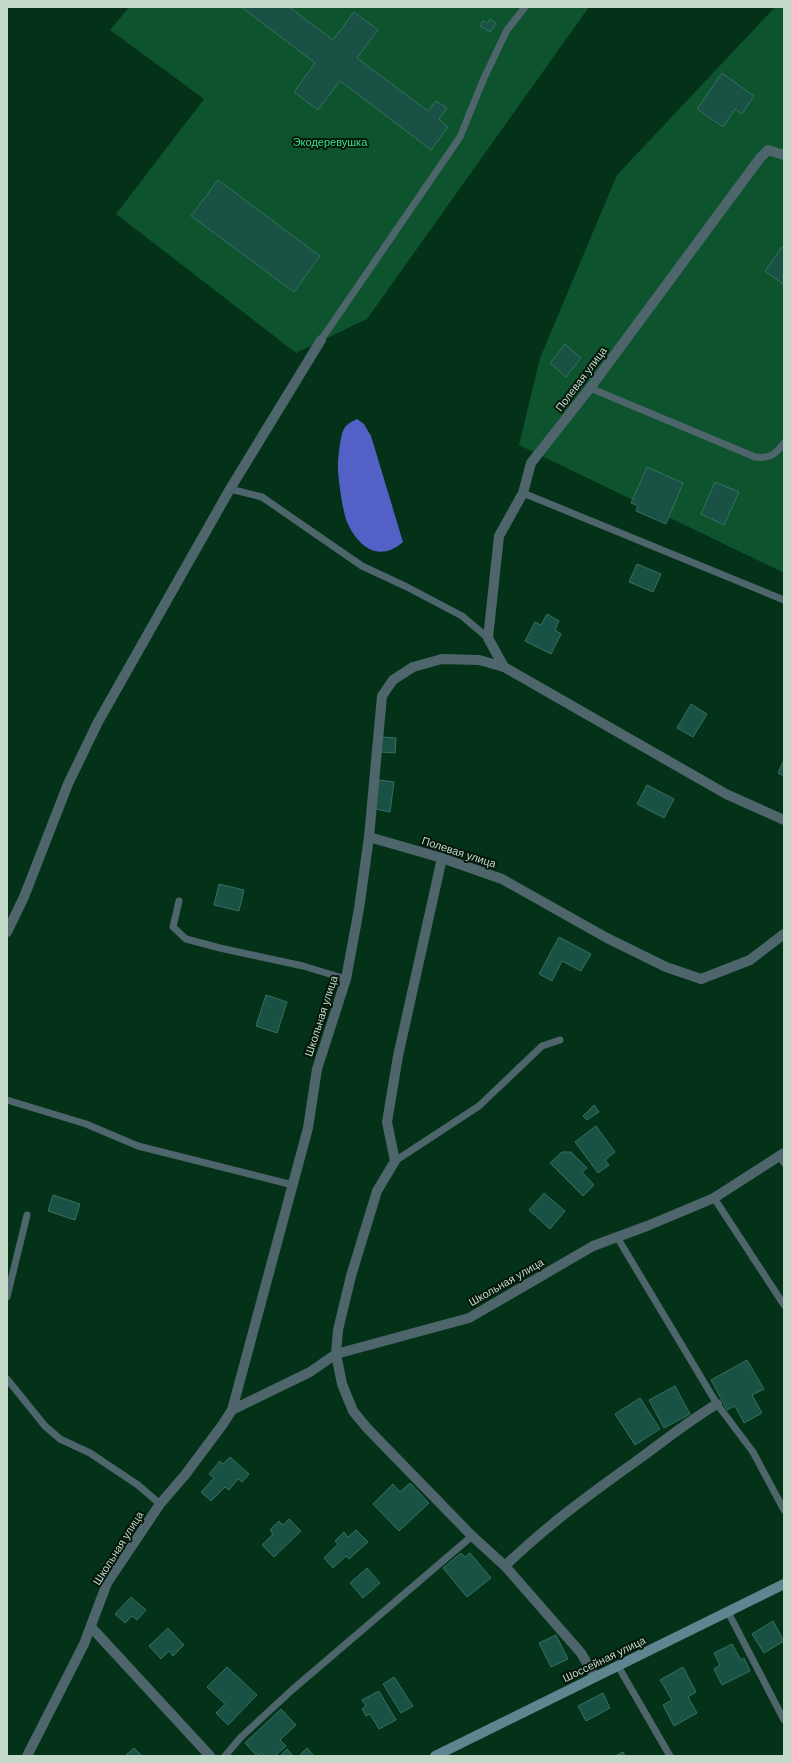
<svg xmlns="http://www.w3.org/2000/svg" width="791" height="1763" viewBox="0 0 791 1763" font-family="'DM Sans',sans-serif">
  <rect width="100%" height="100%" fill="#033219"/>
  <g fill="#0c532e">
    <path d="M129 7H589L367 319 296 353 116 214 204 99 110 30Z"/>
    <path d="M775 7H784V573L519 445 540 358 617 175Z"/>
  </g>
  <path fill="#5360c6" d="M357 419 364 424 371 436 403 542C379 563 358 547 347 522 343 513 338 478 338 467 338 459 340 438 343 431 345 425 351 422 357 419Z"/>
  <g fill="#195244" stroke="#357061">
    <path d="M241 7H289L333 40 354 12 378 30 357 58 428 111 436 101 447 108 439 119 448 127 431 150 340 81 318 110 294 92 315 63Z"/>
    <path d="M490 19 496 23 490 32 480 26 483 21 488 23Z"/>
    <path d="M722 73 754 96 742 114 735 109 723 127 697 109Z"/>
    <path d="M218 180 320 256 294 292 191 216Z"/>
    <path d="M782 247 784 248 783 284 765 271Z"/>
    <path d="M565 344 581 358 566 377 550 363Z"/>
    <path d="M647 467 683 483 666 524 636 511 638 506 631 503Z"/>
    <path d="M715 482 739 492 724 525 701 514Z"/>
    <path d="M637 564 661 574 653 592 629 582Z"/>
    <path d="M547 614 559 621 555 630 561 634 551 654 525 641 535 622 541 625Z"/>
    <path d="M691 704 707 714 693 737 677 728Z"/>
    <path d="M382 737 396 738 395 753 381 752Z"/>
    <path d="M784 760V776L778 773Z"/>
    <path d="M379 780 394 782 390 812 375 809Z"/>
    <path d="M647 785 674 799 664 818 637 804Z"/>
    <path d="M219 884 244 890 239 911 214 905Z"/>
    <path d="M559 937 591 954 581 971 562 961 552 981 539 974Z"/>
    <path d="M266 995 287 1002 277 1033 256 1026Z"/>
    <path d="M594 1105 599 1112 587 1120 583 1116Z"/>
    <path d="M596 1126 615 1152 605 1160 609 1165 598 1173 575 1142Z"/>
    <path d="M562 1152H571L587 1168 582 1172 594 1185 583 1196 550 1163Z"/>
    <path d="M544 1193 565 1211 550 1229 529 1210Z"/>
    <path d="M53 1195 80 1204 75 1220 48 1211Z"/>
    <path d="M747 1360 764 1389 752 1395 762 1413 744 1423 735 1406 727 1410 711 1380Z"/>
    <path d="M675 1386 690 1414 664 1428 649 1400Z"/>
    <path d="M640 1398 660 1429 635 1445 615 1414Z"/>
    <path d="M230 1457 249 1474 242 1482 238 1479 229 1490 225 1487 211 1501 201 1492 214 1478 209 1474 220 1461 223 1464Z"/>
    <path d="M410 1483 429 1503 399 1531 373 1504 393 1484 400 1492Z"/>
    <path d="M289 1519 301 1531 274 1557 262 1545 273 1534 270 1530 279 1521 283 1525Z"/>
    <path d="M356 1530 368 1542 349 1559 346 1556 333 1568 324 1558 338 1544 335 1541 344 1532 348 1537Z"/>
    <path d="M461 1553 465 1557 470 1553 491 1578 467 1597 443 1568Z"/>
    <path d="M367 1568 380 1583 363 1598 350 1583Z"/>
    <path d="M131 1597 146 1610 137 1620 132 1616 125 1623 115 1614Z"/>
    <path d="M773 1621 784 1641 764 1653 752 1634Z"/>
    <path d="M168 1628 184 1645 173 1656 169 1651 161 1659 149 1646Z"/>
    <path d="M556 1635 568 1659 551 1667 539 1643Z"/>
    <path d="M732 1644 741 1660 744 1658 750 1671 722 1685 714 1669 720 1665 714 1653Z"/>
    <path d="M227 1667 257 1695 228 1725 216 1713 225 1704 207 1687Z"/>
    <path d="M683 1667 696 1692 688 1697 697 1713 674 1726 663 1705 672 1700 660 1680Z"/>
    <path d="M394 1677 413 1706 401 1713 383 1684Z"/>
    <path d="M379 1691 396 1720 379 1729 370 1714 366 1716 362 1709 366 1706 362 1700Z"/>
    <path d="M603 1693 610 1708 586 1721 578 1706Z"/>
    <path d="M281 1709 296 1725 280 1740 286 1746 275 1756H264L262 1753 257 1756 245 1743Z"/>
    <path d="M134 1748 142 1756H125Z"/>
    <path d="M307 1748 314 1756H299Z"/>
    <path d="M287 1749 293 1756H280Z"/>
    <path d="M623 1752 625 1756H615Z"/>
  </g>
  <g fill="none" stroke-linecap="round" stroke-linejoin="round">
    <g stroke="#4d656b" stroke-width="7">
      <path d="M321 340 460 137 484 78 507 30 525 7"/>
      <path d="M590 388 755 457C769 459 775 455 784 443"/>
      <path d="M230 489 262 497 362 566 407 587 462 616 488 638"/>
      <path d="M523 493 784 600"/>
      <path d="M179 901 173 927 186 939 220 948 303 966 346 979"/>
      <path d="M7 1100 86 1124 138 1146 293 1185"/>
      <path d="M779 1156 784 1163"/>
      <path d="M395 1161 479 1106 542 1046 560 1040"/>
      <path d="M714 1198 784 1305"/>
      <path d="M617 1237 717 1404 753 1452 784 1510"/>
      <path d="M7 1297 27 1215"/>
      <path d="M7 1379 45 1426 60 1439 90 1453 138 1485 160 1504"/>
      <path d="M728 1612 784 1720"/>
      <path d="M618 1666 670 1756"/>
      <path d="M225 1756 241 1737 292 1690 472 1536"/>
    </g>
    <g stroke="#4d656b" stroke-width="10">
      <path d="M504 667 488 638 499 536 523 493 531 463 590 388 760 158 768 150 784 155"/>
      <path d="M369 837 442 858 502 879 607 938 666 967 701 979 750 960 784 934"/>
      <path d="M442 858 398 1056 387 1122 395 1161 377 1191 351 1276 338 1330 336 1354 342 1384 353 1411 367 1428 472 1536 505 1566 581 1653 595 1677"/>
      <path d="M7 932 24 897 68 784 98 722 230 489 321 340"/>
      <path d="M232 1410 310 1372 336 1354 469 1318 593 1246 647 1226 714 1198 784 1153"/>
      <path d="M505 1566C545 1527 590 1494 635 1462 663 1442 688 1421 717 1404"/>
      <path d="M91 1627 210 1756"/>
      <path d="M27 1756 84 1644 107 1583 160 1504 185 1475 223 1424 232 1410 308 1128 317 1069 346 979 359 909 369 837 382 696 393 680 413 667 442 659 479 660 504 667 726 794 784 820"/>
    </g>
    <path stroke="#5f8690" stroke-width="10" d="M435 1756 784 1584"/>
  </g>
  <g text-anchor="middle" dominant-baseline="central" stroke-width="4" stroke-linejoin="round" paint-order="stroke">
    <g font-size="11" fill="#34e085" stroke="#05160b">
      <text x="330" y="142">Экодеревушка</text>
    </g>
    <g font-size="11" fill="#c2d9c8" stroke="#05160b">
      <text transform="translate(581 379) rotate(-53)">Полевая улица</text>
      <text transform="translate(459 852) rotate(18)">Полевая улица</text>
      <text transform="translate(321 1016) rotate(-72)">Школьная улица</text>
      <text transform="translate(506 1282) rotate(-30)">Школьная улица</text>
      <text transform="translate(118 1548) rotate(-58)">Школьная улица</text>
      <text transform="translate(604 1659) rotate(-26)">Шоссейная улица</text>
    </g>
  </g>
  <rect width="791" height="1763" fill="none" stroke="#c2d9c8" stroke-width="16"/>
</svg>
